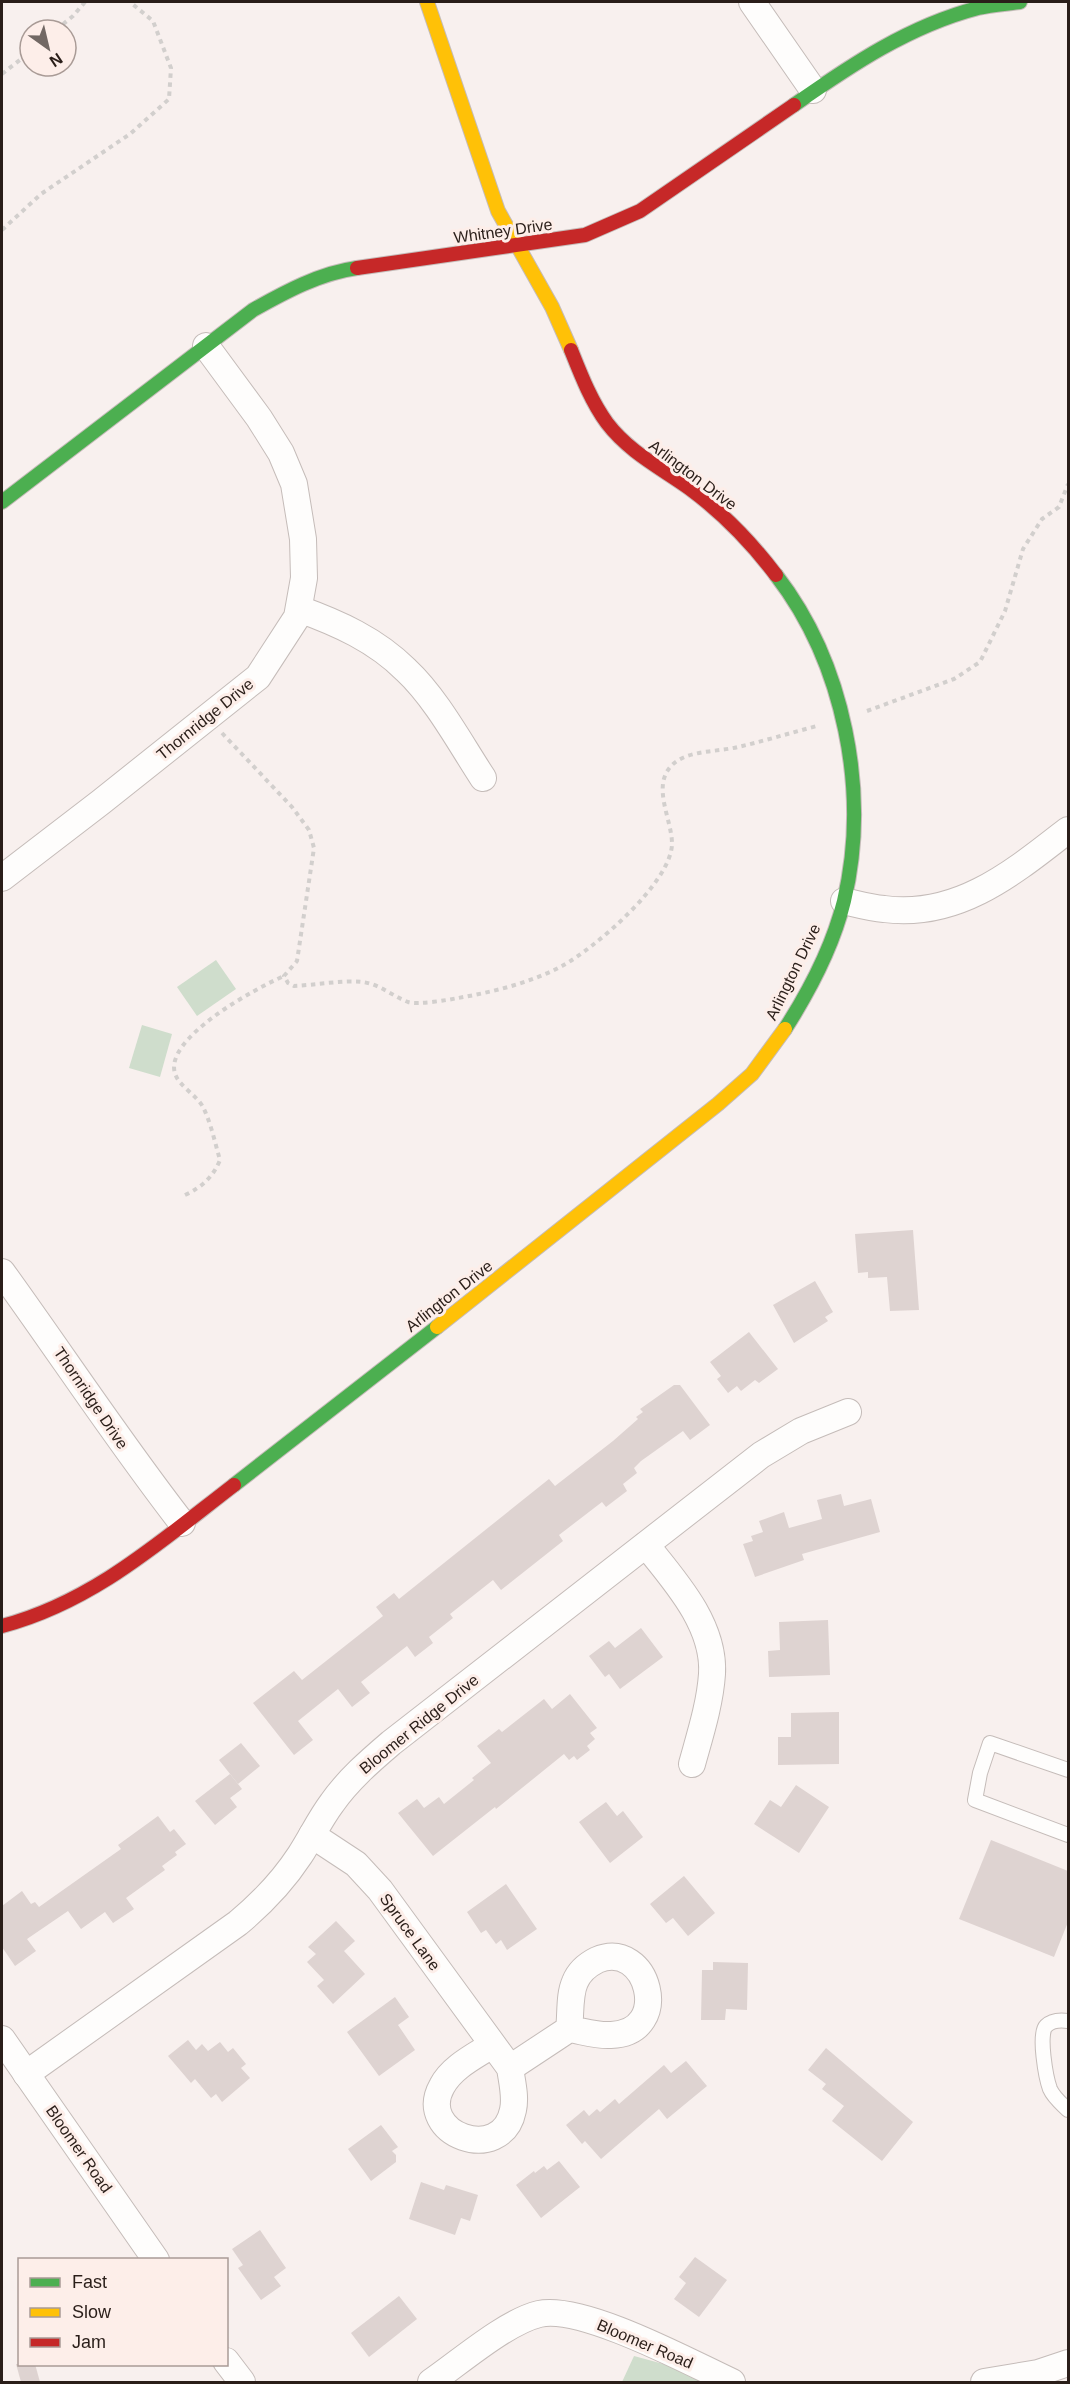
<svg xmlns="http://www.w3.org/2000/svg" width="1070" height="2384" viewBox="0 0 1070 2384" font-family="Helvetica,sans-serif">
  <rect width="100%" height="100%" fill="#f8f0ee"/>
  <g fill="#cfddcc">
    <path d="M216 960 236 989 197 1016 177 987Z"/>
    <path d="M142 1025 172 1034 160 1077 129 1068Z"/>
    <path d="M634 2356 730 2382H622Z"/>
  </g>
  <g fill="#ded3d1">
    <path d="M913 1230 919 1310 890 1311 887 1277 868 1278V1272L858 1273 855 1234Z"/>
    <path d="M815 1281 833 1312 825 1317 828 1321 794 1343 773 1305Z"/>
    <path d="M749 1332 778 1369 759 1383 755 1380 741 1391 737 1386 728 1393 717 1379 721 1376 710 1362Z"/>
    <path d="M674 1385H680L710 1425 690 1440 683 1431 641 1461 634 1468 637 1473 623 1484 627 1491 606 1507 602 1502 559 1535 563 1541 501 1590 493 1580 450 1614 453 1618 429 1637 433 1643 415 1657 407 1646 361 1682 370 1693 352 1707 338 1689 298 1721 313 1740 294 1755 253 1703 294 1671 302 1680 383 1616 376 1607 394 1593 399 1599 549 1479 555 1486 613 1441 638 1419 636 1417 643 1412 640 1409Z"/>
    <path d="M841 1494 844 1506 871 1499 880 1532 802 1554 804 1560 755 1577 743 1544 753 1541 751 1536 763 1532 759 1521 784 1512 789 1528 822 1519 817 1500Z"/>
    <path d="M828 1620 830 1675 769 1677 768 1651 780 1650 779 1622Z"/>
    <path d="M641 1628 663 1657 620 1689 609 1674 605 1677 589 1656 609 1641 615 1648Z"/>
    <path d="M570 1694 597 1728 590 1733 595 1739 587 1746 590 1750 577 1760 574 1756 569 1760 564 1754 496 1809 495 1807 433 1856 398 1813 417 1799 424 1808 439 1797 444 1804 474 1780 472 1778 491 1763 477 1746 499 1729 502 1732 544 1699 552 1709Z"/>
    <path d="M839 1712V1764L778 1765V1737H791V1713Z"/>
    <path d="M241 1743 260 1766 238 1784 219 1760Z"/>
    <path d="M230 1774 242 1789 230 1798 237 1807 215 1825 195 1801Z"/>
    <path d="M796 1785 829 1807 799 1853 754 1824 770 1800 781 1807Z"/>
    <path d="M606 1802 617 1816 623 1811 643 1837 610 1863 579 1822Z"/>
    <path d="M158 1816 170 1832 174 1829 186 1844 175 1852 177 1855 162 1866 165 1870 126 1898 134 1909 113 1923 105 1912 81 1929 68 1911 27 1939 36 1951 15 1966 2 1947V1906L22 1891 31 1904 35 1902 39 1907 121 1849 118 1845Z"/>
    <path d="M991 1840 1068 1871V1922L1054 1957 959 1919Z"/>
    <path d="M684 1876 715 1913 688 1936 673 1918 666 1923 650 1904Z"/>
    <path d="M506 1884 537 1929 507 1950 501 1940 496 1944 486 1930 481 1933 467 1912Z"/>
    <path d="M336 1921 355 1941 344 1951 365 1974 333 2004 317 1986 324 1980 307 1962 316 1954 308 1947Z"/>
    <path d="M713 1962 748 1963 747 2010 726 2009 725 2020H701L702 1970H713Z"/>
    <path d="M395 1997 409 2017 398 2025 415 2050 379 2076 347 2032Z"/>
    <path d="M188 2040 196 2050 202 2044 208 2051 220 2042 228 2052 233 2048 246 2064 241 2068 250 2078 222 2102 216 2094 211 2098 195 2079 191 2083 168 2056Z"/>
    <path d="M826 2048 913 2122 882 2161 832 2121 844 2106 822 2089 826 2084 808 2070Z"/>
    <path d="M686 2061 707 2086 667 2119 659 2109 601 2159 585 2141 582 2144 566 2125 584 2110 589 2116 597 2109 600 2112 615 2099 619 2104 664 2065 671 2073Z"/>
    <path d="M381 2125 398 2147 392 2151 396 2155V2162L371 2181 348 2149Z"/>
    <path d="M559 2161 580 2187 541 2218 516 2185 534 2171 535 2173 544 2166 547 2170Z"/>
    <path d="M421 2182 444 2190 446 2185 478 2195 470 2221 461 2218 455 2235 409 2219Z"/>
    <path d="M260 2230 286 2268 274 2277 281 2286 261 2300 238 2268 243 2265 232 2249Z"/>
    <path d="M695 2257 727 2280 699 2317 674 2299 686 2283 679 2277Z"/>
    <path d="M399 2296 417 2319 369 2357 351 2333Z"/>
    <path d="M16 2364H35L40 2382H21Z"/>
  </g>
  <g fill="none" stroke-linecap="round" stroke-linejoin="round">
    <g stroke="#c5bcb9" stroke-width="16">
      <g id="lane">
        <path d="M1068 1770 990 1743 980 1773 975 1800 1068 1835"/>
        <path d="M1068 2021C1061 2020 1052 2020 1046 2026 1038 2034 1046 2078 1050 2089 1054 2098 1062 2104 1068 2110"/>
      </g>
    </g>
    <g stroke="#c5bcb9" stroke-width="28">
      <g id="street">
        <path d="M752 2 813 90"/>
        <path d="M299 609C338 623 376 640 406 670 436 698 460 743 483 778"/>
        <path d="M2 878 101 802 258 677 297 617 304 578 303 539 294 484 281 453 259 418 206 346"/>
        <path d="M844 901C857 904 871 908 884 909 958 919 1014 872 1068 830"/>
        <path d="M2 1272C62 1355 119 1442 182 1523"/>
        <path d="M646 1545C675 1581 715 1625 712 1674 710 1704 700 1735 692 1764"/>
        <path d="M312 1835 356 1864 380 1890 510 2068C512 2082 516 2097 513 2110 502 2166 415 2134 442 2086 452 2067 475 2056 492 2045"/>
        <path d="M2 2039 156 2260"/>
        <path d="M510 2068 569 2029C582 2031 597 2036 611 2035 674 2033 648 1938 597 1960 587 1965 579 1972 575 1982 569 1995 571 2015 569 2029"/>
        <path d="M26 2074 238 1923C262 1903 283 1881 300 1855 311 1838 320 1819 332 1803 348 1780 370 1761 391 1743L761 1455 801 1431 848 1412"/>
        <path d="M226 2361 242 2382"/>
        <path d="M431 2382C460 2362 506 2322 539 2314 582 2304 691 2363 732 2382"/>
        <path d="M984 2382 1038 2373 1068 2363"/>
      </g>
    </g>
    <g stroke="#c5bcb9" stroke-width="16">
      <g id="fast">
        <path d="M794 105C851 65 909 26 978 8 992 5 1006 4 1020 2"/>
        <path d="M2 502 253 310C285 292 320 273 357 268"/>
        <path d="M776 575C844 663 870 792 844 901 833 946 810 990 785 1029"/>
        <path d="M234 1485 437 1327"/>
      </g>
    </g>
    <g stroke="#c5bcb9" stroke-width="16">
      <g id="slow">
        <path d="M427 2 498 211 552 307 571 350"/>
        <path d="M437 1327 718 1104 752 1074 785 1029"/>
      </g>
    </g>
    <g stroke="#c5bcb9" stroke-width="16">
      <g id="jam">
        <path d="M357 268 585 235 640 211 794 105"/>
        <path d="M571 350C581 375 591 401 607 423 629 452 661 468 689 488 723 513 751 542 776 575"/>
        <path d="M2 1626C93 1602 161 1541 234 1485"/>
      </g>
    </g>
    <g stroke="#d2cfcd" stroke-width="4" stroke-dasharray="4.5 4.5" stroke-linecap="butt">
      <path d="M56 30 73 16 85 2"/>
      <path d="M2 74 30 52"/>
      <path d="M2 230 41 194 130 134 169 99 171 68 153 21 130 2"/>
      <path d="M867 711 954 679 980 662 1005 611 1023 549 1042 519 1059 507 1068 484"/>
      <path d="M222 733 292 807 309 830 314 848 297 961 284 976 288 983 294 986C315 985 342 980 362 982 380 984 392 996 408 1002 417 1005 448 1000 458 998 493 992 530 983 562 966 595 948 671 883 672 844 672 819 651 786 672 765 687 750 718 752 738 747 764 741 790 733 817 726"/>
      <path d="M185 1195C202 1187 213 1177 220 1160 215 1143 211 1123 203 1107 197 1096 180 1086 176 1076 159 1040 258 987 284 976"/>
    </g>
    <use href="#lane" stroke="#fefdfc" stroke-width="14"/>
    <use href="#street" stroke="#fefdfc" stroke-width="26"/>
    <use href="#fast" stroke="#4caf50" stroke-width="14"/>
    <use href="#slow" stroke="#ffc107" stroke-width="14"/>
    <use href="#jam" stroke="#c62828" stroke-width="14"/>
  </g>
  <g text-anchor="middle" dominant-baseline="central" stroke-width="6" stroke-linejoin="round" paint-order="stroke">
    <g font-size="16" fill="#2a1e19" stroke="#fdeee9">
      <text transform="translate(503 231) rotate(-8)">Whitney Drive</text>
      <text transform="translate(693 475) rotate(37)">Arlington Drive</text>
      <text transform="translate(205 719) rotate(-39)">Thornridge Drive</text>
      <text transform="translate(793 972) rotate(-64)">Arlington Drive</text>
      <text transform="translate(449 1296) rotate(-38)">Arlington Drive</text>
      <text transform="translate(91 1398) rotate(56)">Thornridge Drive</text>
      <text transform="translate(419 1724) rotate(-39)">Bloomer Ridge Drive</text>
      <text transform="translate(410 1932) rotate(54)">Spruce Lane</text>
      <text transform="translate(79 2149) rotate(55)">Bloomer Road</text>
      <text transform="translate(645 2344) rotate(23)">Bloomer Road</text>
    </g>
  </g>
  <rect width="1070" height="2384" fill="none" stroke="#2a1e19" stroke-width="6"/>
  <rect x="18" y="2258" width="210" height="108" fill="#fdeee9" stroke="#a99b96" stroke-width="1.5"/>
  <rect x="30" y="2278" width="30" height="9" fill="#4caf50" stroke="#a99b96" stroke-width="1.5"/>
  <text x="72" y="2288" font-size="18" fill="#2a1e19">Fast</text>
  <rect x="30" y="2308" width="30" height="9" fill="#ffc107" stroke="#a99b96" stroke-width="1.5"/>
  <text x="72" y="2318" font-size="18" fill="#2a1e19">Slow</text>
  <rect x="30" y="2338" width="30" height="9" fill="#c62828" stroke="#a99b96" stroke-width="1.5"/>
  <text x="72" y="2348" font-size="18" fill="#2a1e19">Jam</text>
  <g transform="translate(48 48) rotate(146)"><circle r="28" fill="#fdeee9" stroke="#a99b96" stroke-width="1.5"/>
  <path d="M0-4.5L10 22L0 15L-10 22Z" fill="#726864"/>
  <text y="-9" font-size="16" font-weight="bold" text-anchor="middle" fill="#2a1e19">N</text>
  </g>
</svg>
